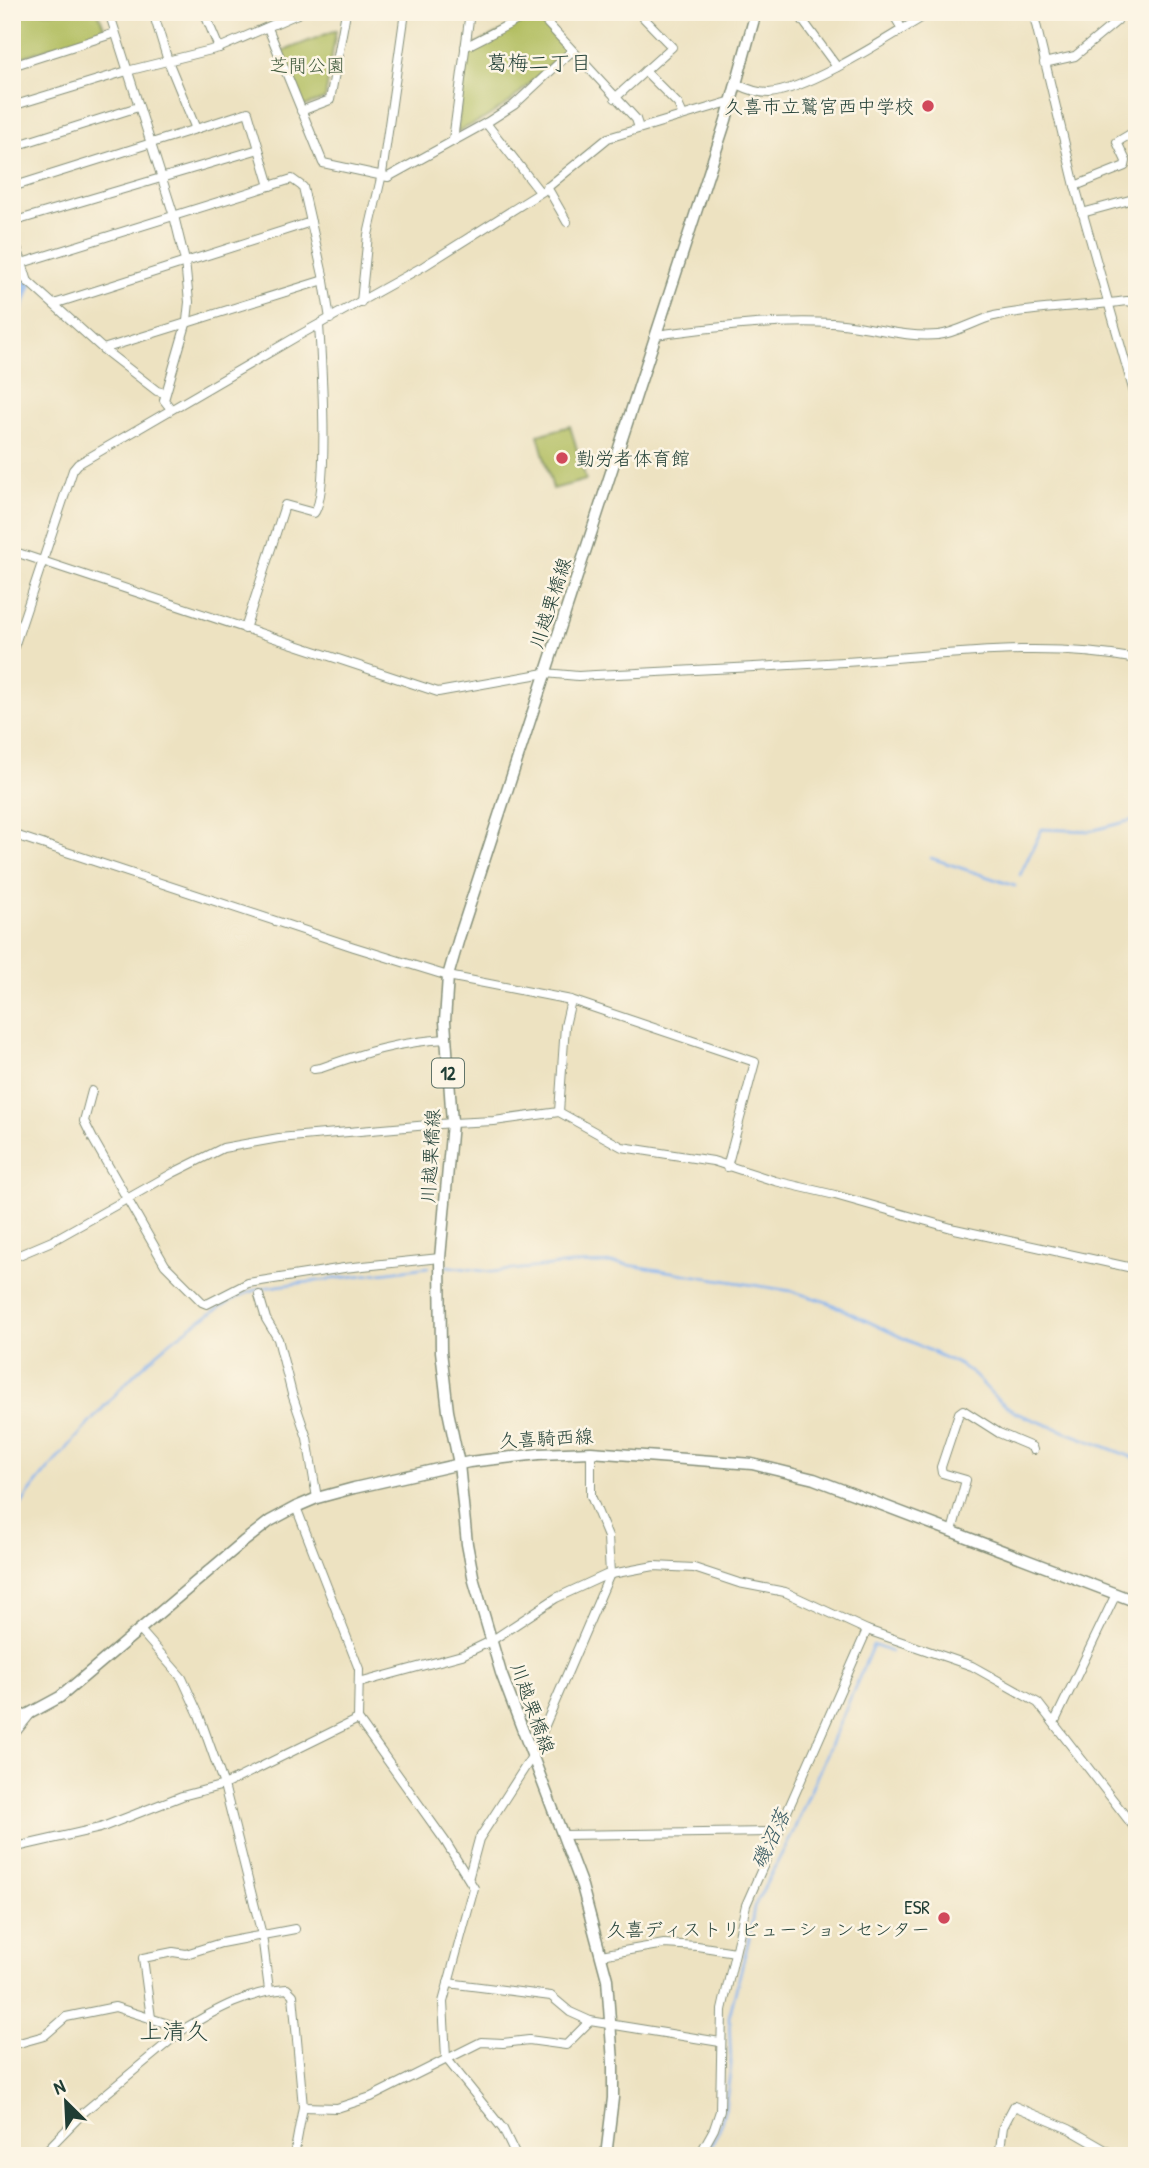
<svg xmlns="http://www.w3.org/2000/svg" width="1149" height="2168" viewBox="0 0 1149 2168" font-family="'Patrick Hand','Klee One',sans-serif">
  <rect width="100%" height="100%" fill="#fcf5e5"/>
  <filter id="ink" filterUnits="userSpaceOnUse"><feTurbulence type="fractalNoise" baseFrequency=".0143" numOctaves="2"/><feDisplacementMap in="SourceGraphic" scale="14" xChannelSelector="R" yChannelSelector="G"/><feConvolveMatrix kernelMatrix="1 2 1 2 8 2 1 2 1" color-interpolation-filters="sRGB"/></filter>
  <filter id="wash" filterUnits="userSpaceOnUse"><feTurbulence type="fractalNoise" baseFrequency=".00686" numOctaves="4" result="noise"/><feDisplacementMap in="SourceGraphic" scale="28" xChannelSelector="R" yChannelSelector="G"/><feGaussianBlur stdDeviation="1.57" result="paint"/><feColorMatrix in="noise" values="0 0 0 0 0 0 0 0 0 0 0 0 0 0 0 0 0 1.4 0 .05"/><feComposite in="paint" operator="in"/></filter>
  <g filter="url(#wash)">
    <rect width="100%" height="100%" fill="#ede2c1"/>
    <g fill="#b1bd5f" stroke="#687d4a" stroke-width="2">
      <path d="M18 12H98L105 30 19 58 12 37V17Z"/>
      <path d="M535 15 566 50 510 102 484 119 457 132 467 49Z"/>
      <path d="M336 30 325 99 302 107 281 52Z"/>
      <path d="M570 426 586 480 553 489 538 435Z"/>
    </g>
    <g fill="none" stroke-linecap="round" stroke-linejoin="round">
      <g stroke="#85b3ef" stroke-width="2.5">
        <path d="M931 858 1015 886"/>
        <path d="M1020 875 1042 829 1090 831 1137 819"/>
        <path d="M446 1266 491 1272 571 1264 616 1263 791 1291 827 1302 962 1366 975 1376 996 1398 1016 1413 1137 1459"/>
        <path d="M12 1521C28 1489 54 1463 78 1436 120 1388 155 1348 211 1313 230 1301 246 1291 269 1287L428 1267"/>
        <path d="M706 2156 719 2130 725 2109 731 2065 729 2017 749 1939 754 1907 793 1832 873 1645 891 1652"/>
      </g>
      <path stroke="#85b3ef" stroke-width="9" d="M12 328 28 282"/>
    </g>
  </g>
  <g filter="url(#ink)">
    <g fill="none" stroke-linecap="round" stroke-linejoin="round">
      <g stroke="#86907a" stroke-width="10">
        <g id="minor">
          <path d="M109 12 174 216 185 261 189 302 187 321 164 400 171 409"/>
          <path d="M153 12 168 61 196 129 248 112 270 186"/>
          <path d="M204 12 219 48"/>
          <path d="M537 12 636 119 639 128"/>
          <path d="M808 12 801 18 837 67"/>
          <path d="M892 12 902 29"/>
          <path d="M1033 12 1075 186 1137 403"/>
          <path d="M268 28 323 163 388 177 486 123 514 105 572 51"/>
          <path d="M465 47 533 12"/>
          <path d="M1044 63 1075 56 1117 21"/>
          <path d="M12 66 115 33"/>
          <path d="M645 71 678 104 683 115"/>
          <path d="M737 84C747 89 757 93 769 93 811 89 892 35 931 12"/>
          <path d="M615 98 672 47 638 12"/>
          <path d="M12 106 127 71 219 48 302 12"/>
          <path d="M301 111 330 100 346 12"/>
          <path d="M486 123 540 192"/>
          <path d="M453 140 470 12"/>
          <path d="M12 147 138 107"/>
          <path d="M1075 186 1125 166 1126 161 1117 142 1137 130"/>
          <path d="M12 187 196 129"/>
          <path d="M547 187 567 222"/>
          <path d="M1082 213 1137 198"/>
          <path d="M12 222 259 149"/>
          <path d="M12 231 28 282"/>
          <path d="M22 263 292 179 303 187 323 275 330 319"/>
          <path d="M12 267 103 349 157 391 165 393"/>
          <path d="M361 302 368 235 382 174 405 12"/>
          <path d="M54 304 311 222"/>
          <path d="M656 335C715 327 773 320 832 323 868 325 902 338 938 335 957 333 975 321 994 316 1038 307 1083 307 1127 301L1137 303"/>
          <path d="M103 349 324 280"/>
          <path d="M12 551 438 692 545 673 578 676C672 671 766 667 860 661 952 654 1045 641 1137 659"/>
          <path d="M245 629 285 505 314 513C330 494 321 355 319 325"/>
          <path d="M12 653 73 470 78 464 296 337 424 266 543 191 608 138 732 101"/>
          <path d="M12 834 354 947 448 976 571 1000 755 1062 727 1167"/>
          <path d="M314 1069 321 1068C366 1052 398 1042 446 1039"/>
          <path d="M92 1091 84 1121 93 1139 165 1265 202 1302 207 1304 248 1283 344 1268 440 1258"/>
          <path d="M559 1112 565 1026 571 1000"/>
          <path d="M12 1258 52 1241 173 1173 223 1148 279 1138 452 1123 494 1121 559 1112 622 1147 713 1161 775 1181 835 1195 955 1229 1137 1269"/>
          <path d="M259 1295 266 1319 278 1339 292 1394 307 1438 317 1498"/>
          <path d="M296 1507 359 1669 358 1719 445 1841 474 1888 443 2002 446 2058 503 2129 516 2156"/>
          <path d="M952 1531 966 1480 942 1473 941 1467 959 1413 963 1410 999 1433 1032 1447 1033 1450"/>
          <path d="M140 1630 182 1678 199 1715 224 1785 262 1935 269 1990"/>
          <path d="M359 1683 462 1655 491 1641 556 1598 606 1575 654 1566 694 1568 739 1583 785 1592 867 1630 972 1666 1038 1703 1137 1831"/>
          <path d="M1054 1723 1116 1594"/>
          <path d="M12 1737 29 1716"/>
          <path d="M563 1835 779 1832"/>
          <path d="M12 1848 100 1828 182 1796 224 1785 358 1719"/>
          <path d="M469 1876 479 1839 531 1758 610 1574 608 1537 591 1496V1452"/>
          <path d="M601 1955 664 1944 697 1946 735 1952"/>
          <path d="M448 1983 551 1996 570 2012 590 2021"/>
          <path d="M151 2018 143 1958 173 1952 186 1954 221 1943 295 1929"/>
          <path d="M12 2045 44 2036 66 2017 115 2007 184 2029C217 2009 248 1992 287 1989L293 1995 303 2107 294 2156"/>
          <path d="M303 2107 337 2108 371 2097 481 2042 503 2043 529 2040 566 2045 590 2021 720 2042"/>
          <path d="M41 2156 84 2112 184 2029"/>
          <path d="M699 2156 714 2129 720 2111 722 2010 746 1905 867 1630"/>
          <path d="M999 2156 1003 2127 1014 2106 1069 2129 1116 2156"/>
        </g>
      </g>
      <g stroke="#86907a" stroke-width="13">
        <g id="major">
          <path d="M12 1723 60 1697 243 1542 270 1521 296 1507 317 1498 354 1488 469 1462 539 1454 591 1452 752 1464 814 1479 1137 1602"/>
          <path d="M606 2156 613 2098V2062L607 1979 582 1886 501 1673 474 1581 467 1544 459 1464 448 1411 441 1351 440 1258 452 1123 445 1021 448 976 459 938 726 120 756 12"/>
        </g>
      </g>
      <use href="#minor" stroke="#fff" stroke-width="8"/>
      <use href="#major" stroke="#fff" stroke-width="10"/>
    </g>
  </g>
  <g fill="#d1495b" stroke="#fcf5e5" stroke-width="2.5">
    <circle cx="928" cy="106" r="7"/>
    <circle cx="562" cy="458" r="7"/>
    <circle cx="944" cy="1918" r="7"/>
  </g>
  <g text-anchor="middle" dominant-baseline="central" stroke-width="5" stroke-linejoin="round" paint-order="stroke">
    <rect fill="#fcf5e5" stroke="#617469" stroke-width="2" x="432" y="1058.5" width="32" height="29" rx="5"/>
    <g font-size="18" font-weight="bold" fill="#1f3d34">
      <text x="448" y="1073">12</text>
    </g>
    <g font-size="19" fill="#445d3f" stroke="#fcf5e5">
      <text x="307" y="65">芝間公園</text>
    </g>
    <g font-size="19" fill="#1f3d34" stroke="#fcf5e5" text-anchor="end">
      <text x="914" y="106">久喜市立鷲宮西中学校</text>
      <text x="576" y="458" text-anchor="start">勤労者体育館</text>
      <text x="930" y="1907">ESR<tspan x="930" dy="22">久喜ディストリビューションセンター</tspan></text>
    </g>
    <g font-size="19" fill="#1f3d34" stroke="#fcf5e5">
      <text transform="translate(550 603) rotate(-72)">川越栗橋線</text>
      <text transform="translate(430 1156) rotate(-87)">川越栗橋線</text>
      <text transform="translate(546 1438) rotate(-3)">久喜騎西線</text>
      <text transform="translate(533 1708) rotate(70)">川越栗橋線</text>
    </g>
    <g font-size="21" fill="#1f3d34" stroke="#fcf5e5">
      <text x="539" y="62">葛梅二丁目</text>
    </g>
    <g font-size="21" font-style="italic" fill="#385a63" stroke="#fcf5e5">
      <text transform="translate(770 1839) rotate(-64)">磯沼落</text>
    </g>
    <g font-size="23" fill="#1f3d34" stroke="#fcf5e5">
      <text x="174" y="2030">上清久</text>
    </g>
  </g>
  <rect width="1149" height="2168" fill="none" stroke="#fcf5e5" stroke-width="42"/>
  <g transform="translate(66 2102) rotate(336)" stroke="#fcf5e5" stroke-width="5" paint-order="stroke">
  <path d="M0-5L12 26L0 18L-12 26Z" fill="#1f3d34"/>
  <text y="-10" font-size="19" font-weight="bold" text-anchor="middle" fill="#1f3d34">N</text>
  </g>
</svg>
